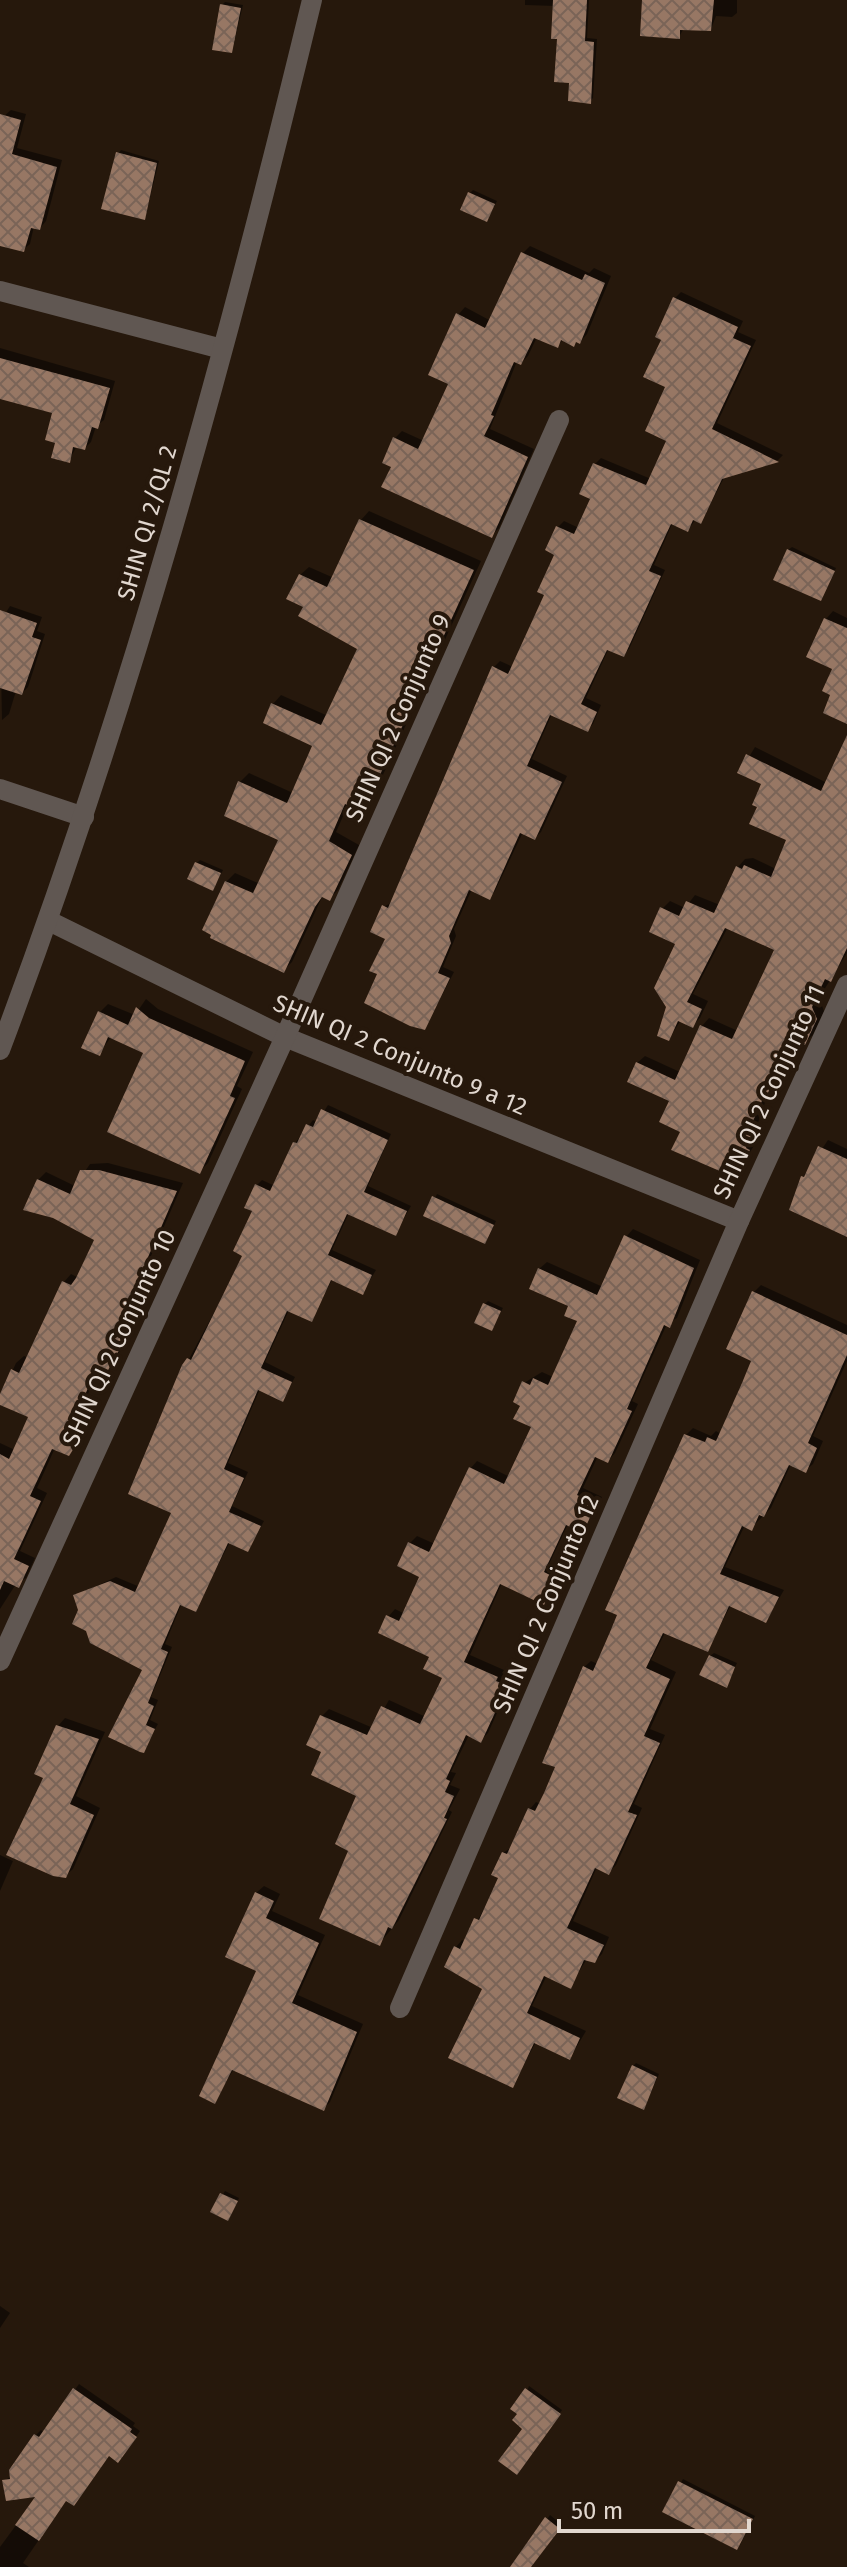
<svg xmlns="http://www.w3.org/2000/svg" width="847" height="2567" viewBox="0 0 847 2567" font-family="'Fira Sans',sans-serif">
  <defs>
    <pattern id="building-cross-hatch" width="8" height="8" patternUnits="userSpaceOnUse" patternTransform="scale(2)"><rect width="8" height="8" fill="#977764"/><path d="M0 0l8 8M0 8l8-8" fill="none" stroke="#7a6457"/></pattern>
  </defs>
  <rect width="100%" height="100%" fill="#26180c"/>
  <g fill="#0007">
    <path d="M525 0H589L587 38 597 39 593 98 590 101 572 81 555 6 525 5Z"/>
    <path d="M644 0H737V13L732 17 716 16 711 29 684 28 679 37Z"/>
    <path d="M225 2 243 5 232 51 222 5Z"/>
    <path d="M11 110 26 114 17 148 62 160 46 221 40 228 34 226 30 244 23 250 0 244V131L4 116Z"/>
    <path d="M121 150 159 161 145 218 118 154Z"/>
    <path d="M473 190 497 201 487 220 470 193Z"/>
    <path d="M530 246 589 273 594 268 611 276 587 334 580 342 564 339 557 346 537 337 528 356 521 363 517 361 490 429 534 449 499 528 492 535 393 466 395 438 402 431 424 441 450 383 458 315 465 307 491 321 522 254Z"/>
    <path d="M681 292 743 321 738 332 756 340 717 423 783 455 778 460 725 476 701 522 696 519 688 530 673 522 654 565 665 570 629 649 623 655 609 648 586 698 601 705 593 724 587 730 552 714 532 759 567 776 541 832 535 838 523 832 495 891 489 897 472 889 454 929 456 936 443 967 454 972 425 1028 379 973 387 938 383 907 393 902 494 667 500 661 513 667 546 594 556 554 558 527 564 521 579 528 592 498 595 464 601 458 651 479 668 440 664 339 675 298Z"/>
    <path d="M0 348 115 381 104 420 96 426 91 442 85 448 77 446 69 460 54 411 0 397Z"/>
    <path d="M369 511 481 561 376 790 356 807 349 803 336 832 359 845 338 890 330 898 323 895 292 962 284 970 226 882 235 873 260 884 281 839 227 815 240 782 249 773 293 793 315 745 273 704 281 695 328 716 359 648 306 606 300 575 309 567 334 578 361 520Z"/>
    <path d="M792 547 836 568 821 599 788 550Z"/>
    <path d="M10 606 42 617 37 631 45 634 28 687 22 693 16 691 9 714 2 720 0 622Z"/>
    <path d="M833 611 847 618V721L833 694 834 668 826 619Z"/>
    <path d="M847 740V953L819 998 824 1011 813 1035 805 1042 795 1040 769 1091 752 1140 756 1142 736 1176 682 1131 672 1100 637 1063 645 1056 680 1072 702 1026 709 1018 738 1031 776 949 728 927 693 994 708 1001 700 1018 692 1026 681 1020 669 1039 668 1007 677 943 662 909 670 901 685 908 695 895 720 905 738 867 745 859 753 858 776 869 788 839 759 806 764 783 740 772 755 747 827 783Z"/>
    <path d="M200 860 223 870 213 889 197 863Z"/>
    <path d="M146 999 158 1009 253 1052 237 1086 242 1089 208 1163 199 1172 146 1052 112 1036 99 1053V1013L108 1004 135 1015Z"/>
    <path d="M328 1105 391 1134 368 1186 411 1206 395 1234 349 1213 332 1250 376 1270 363 1292 333 1278 311 1320 289 1310 265 1362 295 1377 283 1400 260 1389 228 1463 248 1472 232 1506 264 1521 248 1550 230 1542 195 1609 182 1603 165 1644 172 1647 151 1697 158 1700 150 1720 158 1724 143 1750 145 1669 80 1610 75 1596 116 1577 140 1587 174 1512 189 1359 245 1255 257 1185 262 1180 275 1186 295 1143 313 1120 317 1122Z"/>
    <path d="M828 1140 847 1149V1235L803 1177Z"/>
    <path d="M108 1163 183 1183 151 1256 159 1260 133 1328 114 1361 107 1369 100 1366 88 1394 100 1400 86 1431 69 1454 55 1448 37 1488 47 1493 20 1551 35 1558 26 1578 16 1584 0 1609V1443L15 1450 31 1416 0 1402V1398L16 1363 24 1356 29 1358 64 1282 71 1274 79 1278 96 1239 38 1180 46 1172 75 1186 90 1164Z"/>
    <path d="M437 1194 496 1221 488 1238 485 1242 426 1215Z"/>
    <path d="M633 1229 700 1260 677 1318 667 1324 632 1401 638 1404 615 1453 608 1461 598 1456 583 1488 602 1497 582 1531 568 1524 549 1564 562 1570 551 1595 544 1602 502 1583 470 1655 504 1670 502 1673 511 1677V1682L488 1733 481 1740 469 1735 451 1772 456 1773 450 1785 460 1789 449 1810 452 1812 399 1920 379 1944 351 1850 359 1795 324 1751 322 1716 329 1709 373 1728 389 1700 426 1717 445 1677 432 1656 388 1617 395 1609 405 1614 422 1576 410 1543 417 1536 435 1544 470 1469 477 1461 510 1477 534 1426 522 1405 524 1383 542 1372 553 1377 579 1320 539 1269 547 1262 603 1287 626 1237Z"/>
    <path d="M761 1285 847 1325V1361L813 1436 823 1441 813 1464 806 1470 791 1464 771 1508 751 1528 745 1525 725 1567 784 1590 766 1621 731 1605 707 1650 666 1631 651 1660 676 1672 650 1729 665 1735 634 1804 642 1808 616 1865 609 1872 597 1867 573 1921 609 1937 602 1954 595 1961 587 1959 570 1986 547 1975 532 2006 586 2031 570 2058 536 2042 512 2086 485 1988 447 1966 456 1947 462 1940 466 1942 501 1877 503 1853 512 1847 530 1809 536 1802 541 1804 558 1765 584 1667 591 1661 598 1664 612 1632 686 1435 693 1428 711 1436 716 1431 721 1434 754 1360V1292Z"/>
    <path d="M488 1301 503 1308 492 1328 485 1304Z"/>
    <path d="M714 1653 737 1663 726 1685 710 1656Z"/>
    <path d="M65 1718 105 1732 76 1796 100 1808 73 1869 65 1876 46 1778 58 1726Z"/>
    <path d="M0 1855 13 1861 0 1891Z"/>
    <path d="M264 1886 280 1894 272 1911 325 1935 298 1995 363 2024 330 2102 323 2109 234 2069 214 2101 259 1970 256 1893Z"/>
    <path d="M636 2063 659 2074 646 2104 633 2066Z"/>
    <path d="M225 2191 239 2198 231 2215 213 2211Z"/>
    <path d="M0 2306 10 2313 0 2328Z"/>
    <path d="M79 2384 135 2423 133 2426 140 2431 123 2456 109 2454 67 2499 23 2563 29 2567H0V2547L39 2494 4 2481 12 2476 36 2435 41 2430 44 2433Z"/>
    <path d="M529 2386 562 2410 520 2469 524 2428 519 2413Z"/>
    <path d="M683 2479 755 2516 740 2545 665 2511Z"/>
    <path d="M550 2515 562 2525 530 2567H514Z"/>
  </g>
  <g fill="url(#building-cross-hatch)">
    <path d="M553 0H587L585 41 594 42 591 104 568 101 569 83 554 82 557 39H551Z"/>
    <path d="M642 0H714L711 31 680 30V39L640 36Z"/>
    <path d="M220 4 241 8 232 53 212 50Z"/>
    <path d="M0 114 21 120 12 154 57 167 40 230 31 228 24 252 0 246Z"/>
    <path d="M116 152 157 163 145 220 101 209Z"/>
    <path d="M468 192 495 204 487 222 460 210Z"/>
    <path d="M521 252 582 280 585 274 605 283 580 344 576 342 574 347 561 340 558 348 534 338 521 365 514 362 491 415 494 416 484 436 528 457 492 538 381 487 391 467 382 463 393 437 418 449 448 384 428 375 456 313 485 328Z"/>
    <path d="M673 297 738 327 733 338 751 346 712 429 779 462 722 479 701 524 693 520 688 532 671 524 649 571 661 576 624 657 607 650 581 704 597 712 588 732 550 715 527 766 562 782 535 840 520 833 490 900 469 890 449 936 451 943 438 973 450 978 425 1030 410 1026 364 1003 377 974 369 971 385 939 370 932 382 905 388 908 492 666 508 674 544 595 537 592 554 555 545 550 556 526 574 534 590 499 579 494 593 463 646 485 666 441 645 431 665 387 643 377 661 340 655 337Z"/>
    <path d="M0 358 110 388 98 429 92 427 85 450 73 447 70 463 51 458 55 443 45 440 52 413 0 399Z"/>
    <path d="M359 519 474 570 368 801 362 798 357 809 345 804 329 841 352 855 330 901 322 897 315 907 284 973 210 938 211 935 202 930 225 881 253 893 278 840 224 816 238 781 287 803 312 746 263 723 271 703 321 725 357 649 298 616 303 607 286 599 299 574 327 587Z"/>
    <path d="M787 549 835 571 821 601 773 580Z"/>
    <path d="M0 610 37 623 32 637 41 640 22 695 0 688Z"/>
    <path d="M824 618 847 628V724L823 713 830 695 822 691 832 669 806 657Z"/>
    <path d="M847 735V948L831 982 825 979 812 1007 817 1019 805 1045 792 1041 767 1095 765 1094 753 1121 755 1128 746 1148 750 1150 736 1178 671 1150 680 1132 659 1122 669 1101 627 1082 636 1062 675 1080 700 1025 732 1039 774 950 725 928 687 1002 702 1009 693 1028 678 1021 669 1041 657 1036 666 1007 654 988 675 944 649 932 660 907 679 916 686 901 714 913 736 866 742 869 744 865 771 877 786 840 749 824 757 807 752 805 761 784 737 773 746 754 821 791Z"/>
    <path d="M195 862 221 873 213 891 187 879Z"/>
    <path d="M136 1007 149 1018 245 1061 230 1096 235 1098 200 1174 107 1132 143 1053 108 1037 100 1056 81 1048 98 1011 128 1025Z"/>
    <path d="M321 1109 388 1140 364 1192 407 1211 396 1236 347 1214 328 1255 372 1275 363 1295 331 1280 312 1322 287 1311 261 1368 292 1382 283 1402 258 1390 224 1469 244 1478 229 1512 261 1526 248 1552 228 1543 196 1612 180 1605 161 1649 168 1652 148 1703 154 1706 146 1725 155 1729 144 1753 140 1752 108 1737 142 1670 90 1643 86 1631 72 1624 78 1610 73 1595 110 1581 135 1592 171 1513 128 1494 182 1365 187 1358 191 1360 242 1256 233 1251 252 1211 244 1208 255 1184 270 1191 293 1142 297 1143 306 1124 313 1127Z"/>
    <path d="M818 1146 847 1159V1237L789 1210 801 1176 804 1177Z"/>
    <path d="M80 1170H99L177 1191 145 1264 153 1268 126 1338 107 1372 97 1367 82 1402 94 1408 79 1440 69 1456 52 1449 30 1496 41 1501 14 1559 29 1566 19 1588 4 1581 0 1590V1454L9 1459 28 1417 0 1405V1394L11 1369 19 1373 62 1281 71 1285 76 1278 94 1240 53 1218 23 1210 37 1179 70 1194Z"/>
    <path d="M432 1196 494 1225 485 1244 423 1216Z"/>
    <path d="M624 1235 694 1268 670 1328 664 1325 627 1409 632 1411 608 1463 595 1457 577 1495 596 1504 583 1533 566 1525 544 1572 556 1578 544 1605 500 1584 464 1662 498 1677 496 1681 504 1684 505 1691 481 1743 466 1735 446 1779 450 1781 445 1792 454 1796 444 1818 447 1819 392 1929 388 1927 380 1946 319 1919 348 1851 335 1844 356 1796 311 1775 321 1752 306 1745 320 1715 367 1735 381 1706 420 1724 442 1678 423 1669 429 1657 378 1633 386 1615 399 1621 419 1577 397 1566 408 1542 429 1552 469 1467 504 1484 531 1427 513 1419 520 1406 513 1402 522 1381 530 1385 533 1378 548 1385 577 1321 564 1316 568 1306 529 1289 538 1268 597 1295Z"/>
    <path d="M752 1291 847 1335V1355L808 1443 817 1448 806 1473 789 1465 764 1517 759 1515 752 1531 742 1526 720 1574 779 1597 766 1623 729 1606 708 1652 663 1633 646 1668 670 1679 644 1736 660 1743 628 1812 637 1815 609 1875 595 1868 567 1928 604 1945 595 1963 584 1960 571 1989 544 1976 527 2013 580 2038 570 2060 534 2043 513 2088 448 2058 482 1989 444 1967 454 1946 460 1949 474 1918 479 1920 498 1878 491 1875 502 1852 507 1854 528 1808 535 1811 544 1793 555 1767 542 1763 583 1666 593 1671 610 1632 617 1615 605 1610 684 1434 705 1442 707 1437 716 1441 742 1383 751 1361 726 1349Z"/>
    <path d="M483 1303 501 1311 492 1331 474 1323Z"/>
    <path d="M709 1655 735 1667 727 1688 699 1675Z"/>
    <path d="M56 1725 99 1739 70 1804 94 1815 66 1878 53 1876 6 1855 43 1778 34 1774Z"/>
    <path d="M255 1892 274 1901 266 1918 319 1943 292 2003 357 2032 324 2111 232 2070 215 2104 199 2096 256 1971 225 1957Z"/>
    <path d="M632 2065 657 2077 644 2110 617 2098Z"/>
    <path d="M220 2193 238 2201 228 2221 210 2212Z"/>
    <path d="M73 2388 132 2429 130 2432 137 2437 118 2463 109 2456 74 2506 66 2501 39 2541 15 2525 35 2497 6 2501 2 2480 10 2479 9 2470 34 2434 39 2437Z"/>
    <path d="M525 2388 561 2414 517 2475 498 2461 522 2429 512 2420 517 2414 510 2409Z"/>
    <path d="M678 2481 753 2519 737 2550 662 2512Z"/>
    <path d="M545 2517 560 2529 531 2567H510Z"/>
  </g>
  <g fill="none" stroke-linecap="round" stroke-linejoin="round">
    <g stroke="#605752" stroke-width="20">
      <path d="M0 291 222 349"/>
      <path d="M0 789 84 817"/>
      <path d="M49 921 285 1037 739 1221"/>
      <path d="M0 1050C129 708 226 355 312 0"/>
      <path d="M0 1661 285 1037 559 420"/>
      <path d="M400 2008 739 1221 847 985"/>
    </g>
  </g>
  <g text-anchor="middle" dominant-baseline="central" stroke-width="8" stroke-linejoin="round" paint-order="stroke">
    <g font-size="24" fill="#e1d7cf" stroke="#26180c">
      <text transform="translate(147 523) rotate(-74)">SHIN QI 2/QL 2</text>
      <text transform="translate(398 718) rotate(-66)">SHIN QI 2 Conjunto 9</text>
      <text transform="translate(400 1055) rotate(23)">SHIN QI 2 Conjunto 9 a 12</text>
      <text transform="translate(769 1092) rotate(-65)">SHIN QI 2 Conjunto 11</text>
      <text transform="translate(119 1338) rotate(-65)">SHIN QI 2 Conjunto 10</text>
      <text transform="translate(546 1604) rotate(-67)">SHIN QI 2 Conjunto 12</text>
    </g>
  </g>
  <path d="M559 2519v12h190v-12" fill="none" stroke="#e1d7cf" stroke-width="4"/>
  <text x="571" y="2519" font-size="24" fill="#e1d7cf" stroke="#26180c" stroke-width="6" paint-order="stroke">50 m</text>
</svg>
